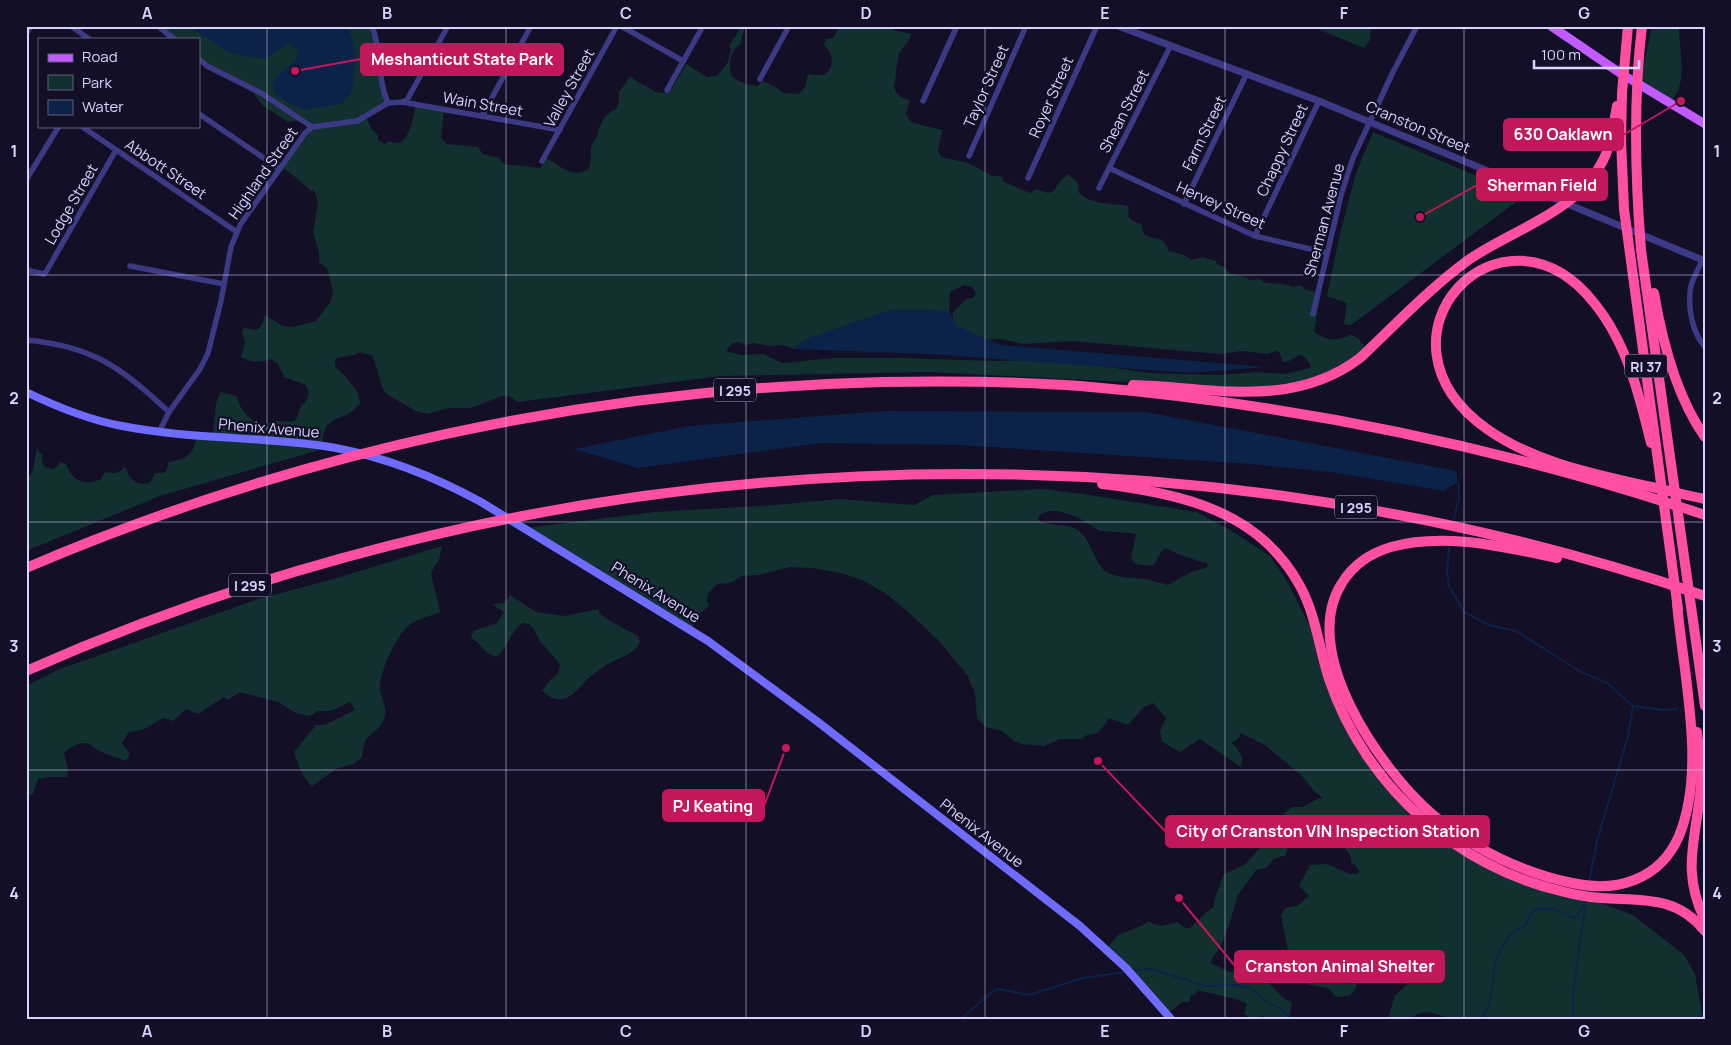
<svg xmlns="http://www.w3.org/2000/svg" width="1731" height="1045" viewBox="0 0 1731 1045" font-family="Manrope,sans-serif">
  <rect width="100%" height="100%" fill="#130f26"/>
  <g fill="#12302f" fill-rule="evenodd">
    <path d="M157 26H371L387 102 367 118 371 128 378 135V140L385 144 389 141C392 142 394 143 397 143 410 143 413 115 416 105L444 110 441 138 447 144 478 147 483 154 499 158 504 164 540 168 546 159H548C563 167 570 178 588 170 592 162 590 155 591 147 592 144 595 140 597 136 601 123 603 115 616 109L619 102V92L630 77 656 92 665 93 672 88 686 64 707 77 717 76 728 62 731 49 729 46C733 39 738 34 740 26H745L740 45C730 48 727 71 733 77 740 83 748 85 757 86L763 81 775 87 783 93 799 94 805 87 808 74C813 74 821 77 825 74 836 68 832 51 824 45L826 39 833 38 840 26H893V30L911 34C908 45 901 47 899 55 896 65 896 77 894 88 897 96 902 98 910 100L906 113C907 115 908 118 909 120 913 124 935 128 942 130L938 151 941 157 968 163 992 176H1001L1004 182 1030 193 1037 189 1048 193 1054 191 1059 183 1067 174 1078 182 1079 193C1093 205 1110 203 1128 206L1129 218 1135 222 1142 224V229L1145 235C1157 241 1163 235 1169 251L1184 255 1192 260 1203 257 1216 261 1217 264 1224 267 1229 273 1245 277 1250 280 1259 279 1266 283 1284 284 1293 287 1301 285 1306 290 1321 293 1314 332C1328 341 1333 341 1348 336L1350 334 1359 339 1367 350 1301 387 1178 388 1129 382 927 372 721 376 518 402 509 396H502L471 408H448L427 414 416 411 386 394 382 387 373 356 360 352C352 358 343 354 335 360V366C344 376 360 389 360 403 343 426 325 409 322 445L326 448 160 496 26 551V482L33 470 37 447 38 451 42 454V461L45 467 52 469 57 467 60 462 66 464C72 482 85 486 101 479L105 472C113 473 119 475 124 467L127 469C127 481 144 488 151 481 152 479 154 475 155 473H161L166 471 169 462C189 458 193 455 197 435L213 434 216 403 221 392 237 396C240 412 250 420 265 425 268 424 272 421 276 421 295 420 295 428 301 405L305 403 309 393 306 385 284 377 278 364 271 359C260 363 251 363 241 357L245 342 242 333 244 327C258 332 261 331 265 315L283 326 293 327 316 321 331 301 333 291 327 268 319 263V252L313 232 318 202 314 190 311 191C302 182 292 174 281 167L310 128 302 120 288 122 262 105 253 92 199 59V39H173ZM964 285 972 287 976 294 973 298 966 299 953 312V321L964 341 1001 339 1023 344 1072 341 1219 354 1242 351 1268 354 1276 351 1279 352 1283 362 1289 361 1299 355 1304 356 1311 366 1310 368 1285 374 1256 372 1219 375 1149 373 1054 359 997 361 898 358H832L782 363 763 354 741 355 726 351 732 344 738 342 745 345 754 343 770 346 784 345 793 349 803 341 891 310 949 311 950 292Z"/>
    <path d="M1321 26H1371L1370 40 1364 48 1320 30Z"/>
    <path d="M1652 26 1679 27C1679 45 1685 71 1679 88 1677 93 1673 98 1671 103L1640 83Z"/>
    <path d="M1373 132 1524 196 1351 325 1344 324 1347 303 1327 296 1339 238 1356 173Z"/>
    <path d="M1043 489 1090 495 1196 512 1232 531 1270 556 1288 583 1307 621 1316 631 1348 719 1399 796 1478 858 1633 915 1684 955 1695 974 1703 1019H1450C1436 1014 1423 1007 1411 1019H1388L1395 995 1407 985 1400 976 1397 979 1385 978 1373 973 1363 981 1358 980 1355 990 1349 996 1336 997 1328 988 1309 985 1310 950 1294 954 1288 951 1281 915 1285 908 1297 906 1309 896 1299 886 1310 865 1327 864 1350 874H1358L1359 871 1355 865 1351 863C1355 844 1315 834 1301 832L1292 837 1285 856C1277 857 1271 859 1268 867L1256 870 1238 895 1229 925 1220 948 1213 957 1211 963 1229 972 1244 969 1253 977H1264L1282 997 1292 1003 1289 1019H1266L1264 1016 1253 1019 1244 1014 1247 1004 1236 999 1197 990 1196 994 1191 995 1189 1002H1182L1168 1013 1106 949 1118 935 1141 926 1149 921C1159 928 1165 926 1177 922L1185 928H1190L1209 910 1214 907V901L1224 874 1244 865 1264 844 1285 813 1292 807H1303L1318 799H1323L1313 790 1302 776 1265 745 1241 733 1238 739 1231 743 1237 748 1242 757 1241 767 1200 739 1180 752 1162 742 1160 731 1166 718 1153 703 1144 707 1128 725 1109 718 1104 726 1097 733 1087 735 1081 739H1060L1044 746 1022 744 1014 741 1002 731 986 727 977 718 975 693 967 675 954 659 939 641 906 610 885 593 862 580 841 573 812 568 789 567 759 575 742 576 730 583 717 584C710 591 703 596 709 606L699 614 691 630 526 528 655 512 775 505 839 499 914 505 933 495ZM1049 511H1058L1077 517 1100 531 1132 533 1136 535 1131 558 1135 564 1152 566C1158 561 1159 551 1166 548L1180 555 1208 564 1206 568 1191 572 1168 585C1161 583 1153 581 1146 579 1133 577 1115 579 1104 570 1093 559 1091 540 1079 531 1068 522 1050 528 1038 520L1039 515Z"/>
    <path d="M442 546 439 560 431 572C433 586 438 598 440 612 429 617 416 619 408 626 397 636 381 669 380 685 379 695 387 704 385 715 382 731 369 732 365 742 363 746 363 752 362 757L355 763 336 769 312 786C302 777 298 764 294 752L316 725H325L355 710 350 702 331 711H318L310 716 296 713 278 702 240 692 228 700 224 697 198 714 186 709 173 721 164 718 142 730 129 732 122 743 130 754 126 761C116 757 105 754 96 749 92 746 89 743 85 743 79 743 68 748 64 753L68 769 67 777H49L38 779 33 794 26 796V686L60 669 258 599 330 580Z"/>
    <path d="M510 595 536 612 564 616 599 609V613L610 621 638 636 640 642C635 653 626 655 616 660 607 664 597 671 590 677 581 685 575 696 563 699 554 701 549 696 542 691L550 680 558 674 560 664 540 641 534 629 529 624 523 623C510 630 509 648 496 657 481 651 484 645 471 638L473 631 497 623 504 612 492 604 504 603Z"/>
  </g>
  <g fill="#0c2248">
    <path d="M188 26H344L349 30 356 52 353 86 349 97 341 104 303 110 277 96 274 91 273 80 295 60 299 50 289 43 265 59 230 53Z"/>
    <path d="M891 310 949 311 957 326 1001 345 1266 367 1190 373 928 354 793 349 806 339Z"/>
    <path d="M884 411 1146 412 1456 471 1458 482 1444 491 1330 472 1251 464 959 445 821 443 638 468 574 449 689 426Z"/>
  </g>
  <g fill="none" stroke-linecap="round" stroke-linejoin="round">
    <g stroke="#0c2248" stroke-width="2">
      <path d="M1454 519 1459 497 1458 482"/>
      <path d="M1449 548 1447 572 1449 586 1464 612 1489 625 1516 631 1581 672 1607 683 1633 706 1663 710 1677 709"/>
      <path d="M1589 883 1597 841 1628 736 1633 706"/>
      <path d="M1132 970 1152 969 1205 986 1236 985 1252 989 1264 1000 1282 1010 1292 1019"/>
      <path d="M961 1019 992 992 999 989 1029 995 1083 978 1125 972"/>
      <path d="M1479 1019C1495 1008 1491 981 1495 964 1497 954 1507 938 1515 931 1518 929 1523 928 1525 925 1528 922 1530 915 1532 911 1546 906 1561 910 1573 918L1577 916 1584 904"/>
      <path d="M1573 1019V994L1586 900"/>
    </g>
    <g stroke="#3d3a85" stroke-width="5.5">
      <path d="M71 26 89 39"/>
      <path d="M158 26 174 39"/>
      <path d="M372 26C382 51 377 79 388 103"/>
      <path d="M621 26 683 61"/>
      <path d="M26 34 31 26"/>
      <path d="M199 59 207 66 261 93 312 127"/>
      <path d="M760 79 789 26"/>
      <path d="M667 90 703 26"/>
      <path d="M923 101 957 26"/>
      <path d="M402 102 560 130"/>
      <path d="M199 114 280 169"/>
      <path d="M482 116 531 26"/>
      <path d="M81 126 237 232"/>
      <path d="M969 156 1026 26"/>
      <path d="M542 161 617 26"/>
      <path d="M1109 168 1255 236 1327 253"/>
      <path d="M1028 178 1097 26"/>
      <path d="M26 180 59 126"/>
      <path d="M1099 188 1171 45"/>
      <path d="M1184 204 1247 73"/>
      <path d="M1255 236 1319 101"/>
      <path d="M1702 260C1699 269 1693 277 1691 286 1687 305 1692 333 1705 347"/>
      <path d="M130 266 224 284"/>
      <path d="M26 270 44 274 46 272 116 150"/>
      <path d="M1313 314 1341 195 1353 158 1392 74 1417 26"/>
      <path d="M26 340C93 346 122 368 169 412"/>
      <path d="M159 432 169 412 200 369 208 353 221 301 231 247 240 225 293 150 305 133 312 127 357 121 388 103 402 102 407 100 448 26"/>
    </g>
    <path stroke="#3d3a85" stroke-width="7" d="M1118 26 1319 101 1705 261"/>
    <path stroke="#6f6bff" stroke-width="8" d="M26 392C57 407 89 420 122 426 193 440 266 436 336 448 388 458 435 477 481 502L708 641 818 722 1080 926 1126 968 1171 1019"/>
    <path stroke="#c25bff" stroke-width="9" d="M1551 26 1620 73 1705 124"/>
    <g stroke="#ff4fa3" stroke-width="10">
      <path d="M1628 26 1622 93 1621 140 1624 209 1678 609"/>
      <path d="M1642 26C1633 101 1635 175 1641 250L1705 706"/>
      <path d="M1654 293C1662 340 1677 398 1705 437"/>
      <path d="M1133 385C1212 387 1291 410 1360 358 1395 325 1429 289 1467 261 1515 227 1581 213 1606 154 1612 139 1614 122 1617 106"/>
      <path d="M1651 443C1639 394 1627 344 1595 304 1503 186 1358 337 1487 429 1532 461 1589 473 1642 485 1663 489 1684 495 1705 499"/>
      <path d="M1102 484C1180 493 1260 511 1300 586 1316 615 1319 648 1329 679 1347 733 1381 783 1424 820 1461 853 1508 878 1557 890 1571 894 1586 897 1601 898 1642 901 1676 895 1705 931"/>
      <path d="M1557 558C1504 547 1444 532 1391 547 1371 553 1353 565 1342 583 1298 651 1380 769 1432 814 1472 848 1521 872 1572 883 1616 893 1660 880 1679 836 1707 768 1683 674 1677 603"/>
      <path d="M26 568C297 452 588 389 882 382 948 381 1015 381 1080 386 1293 404 1502 447 1705 515"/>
      <path d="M26 671C552 438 1161 410 1705 596"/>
      <path d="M1697 732C1699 750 1702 767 1701 785 1697 837 1680 870 1705 920"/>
    </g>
  </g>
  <path fill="none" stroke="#d9d4ff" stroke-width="1" stroke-opacity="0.55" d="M267 26V1019M506 26V1019M746 26V1019M985 26V1019M1225 26V1019M1464 26V1019M26 275H1705M26 522H1705M26 770H1705"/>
  <g text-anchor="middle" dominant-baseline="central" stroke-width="4.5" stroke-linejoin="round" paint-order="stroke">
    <g fill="#130f26" stroke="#9e99be" stroke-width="1">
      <rect x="1625" y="354.5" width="42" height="23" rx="4"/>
      <rect x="714" y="378.5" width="42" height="23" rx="4"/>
      <rect x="1335" y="495.5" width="42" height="23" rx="4"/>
      <rect x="229" y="573.5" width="42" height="23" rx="4"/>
    </g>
    <g font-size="14" font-weight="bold" fill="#d9d4ff">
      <text x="1646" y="366">RI 37</text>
      <text x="735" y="390">I 295</text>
      <text x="1356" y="507">I 295</text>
      <text x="250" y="585">I 295</text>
    </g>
    <g font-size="15" fill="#d9d4ff" stroke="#130f26">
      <text transform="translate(986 86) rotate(-66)">Taylor Street</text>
      <text transform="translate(569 88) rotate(-61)">Valley Street</text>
      <text transform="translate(1051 97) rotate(-66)">Royer Street</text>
      <text transform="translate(483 104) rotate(10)">Wain Street</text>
      <text transform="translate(1124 111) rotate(-63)">Shean Street</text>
      <text transform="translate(1418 127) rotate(23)">Cranston Street</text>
      <text transform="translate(1204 133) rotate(-64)">Farm Street</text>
      <text transform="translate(1282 150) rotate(-65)">Chappy Street</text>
      <text transform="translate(166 169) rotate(34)">Abbott Street</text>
      <text transform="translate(263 173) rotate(-55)">Highland Street</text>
      <text transform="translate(71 204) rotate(-60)">Lodge Street</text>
      <text transform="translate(1221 205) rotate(24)">Hervey Street</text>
      <text transform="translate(1324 220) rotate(-75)">Sherman Avenue</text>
      <text transform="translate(269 428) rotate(5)">Phenix Avenue</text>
      <text transform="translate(656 592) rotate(32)">Phenix Avenue</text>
      <text transform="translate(982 833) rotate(38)">Phenix Avenue</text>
    </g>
  </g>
  <path fill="none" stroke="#c2185b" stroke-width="2" d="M295 71L361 59M1681 101L1623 135M1420 217L1477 185M786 748L764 806M1098 761L1166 832M1179 898L1235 966"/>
  <g fill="#c2185b" stroke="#130f26" stroke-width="2">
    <circle cx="295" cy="71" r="5"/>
    <circle cx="1681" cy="101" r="5"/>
    <circle cx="1420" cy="217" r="5"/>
    <circle cx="786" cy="748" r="5"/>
    <circle cx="1098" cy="761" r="5"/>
    <circle cx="1179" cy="898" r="5"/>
  </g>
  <g fill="#c2185b" stroke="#c2185b" stroke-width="2">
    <rect x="361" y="44" width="202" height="31" rx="5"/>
    <rect x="1504" y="119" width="119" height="31" rx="5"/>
    <rect x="1477" y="169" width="130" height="31" rx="5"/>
    <rect x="663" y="790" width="101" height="31" rx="5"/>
    <rect x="1166" y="816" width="323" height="31" rx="5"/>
    <rect x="1235" y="951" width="209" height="31" rx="5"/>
  </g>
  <g font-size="16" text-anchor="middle" font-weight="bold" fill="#fff">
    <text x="462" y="65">Meshanticut State Park</text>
    <text x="1563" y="140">630 Oaklawn</text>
    <text x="1542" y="191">Sherman Field</text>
    <text x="713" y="812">PJ Keating</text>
    <text x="1328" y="837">City of Cranston VIN Inspection Station</text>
    <text x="1340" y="972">Cranston Animal Shelter</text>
  </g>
  <rect width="1731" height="1045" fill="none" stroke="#130f26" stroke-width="55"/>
  <rect x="38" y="38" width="162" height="90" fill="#130f26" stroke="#625e7d"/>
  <rect x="48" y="54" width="25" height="8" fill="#c25bff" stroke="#625e7d"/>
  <text x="82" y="62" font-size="15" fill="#d9d4ff">Road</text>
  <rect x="48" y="75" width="25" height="15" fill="#12302f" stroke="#625e7d"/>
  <text x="82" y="88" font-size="15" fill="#d9d4ff">Park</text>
  <rect x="48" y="100" width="25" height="15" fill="#0c2248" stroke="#625e7d"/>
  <text x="82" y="112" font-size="15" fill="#d9d4ff">Water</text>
  <path d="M1534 60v8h105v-8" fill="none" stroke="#d9d4ff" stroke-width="2.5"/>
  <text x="1541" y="60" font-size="15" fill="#d9d4ff" stroke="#130f26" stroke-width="4" paint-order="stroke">100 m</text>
  <rect x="28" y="28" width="1676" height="990" fill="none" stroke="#d9d4ff" stroke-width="2"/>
  <g font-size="16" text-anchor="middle" font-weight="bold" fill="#d9d4ff">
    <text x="147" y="19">A</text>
    <text x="387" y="19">B</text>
    <text x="626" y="19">C</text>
    <text x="866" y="19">D</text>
    <text x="1105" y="19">E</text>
    <text x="1344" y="19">F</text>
    <text x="1584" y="19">G</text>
    <text x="14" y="157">1</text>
    <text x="1717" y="157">1</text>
    <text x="14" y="404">2</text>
    <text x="1717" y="404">2</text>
    <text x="14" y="652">3</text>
    <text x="1717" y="652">3</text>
    <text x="14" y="899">4</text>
    <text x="1717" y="899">4</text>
    <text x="147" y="1037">A</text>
    <text x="387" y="1037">B</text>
    <text x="626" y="1037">C</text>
    <text x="866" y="1037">D</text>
    <text x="1105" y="1037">E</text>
    <text x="1344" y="1037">F</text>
    <text x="1584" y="1037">G</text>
  </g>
</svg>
